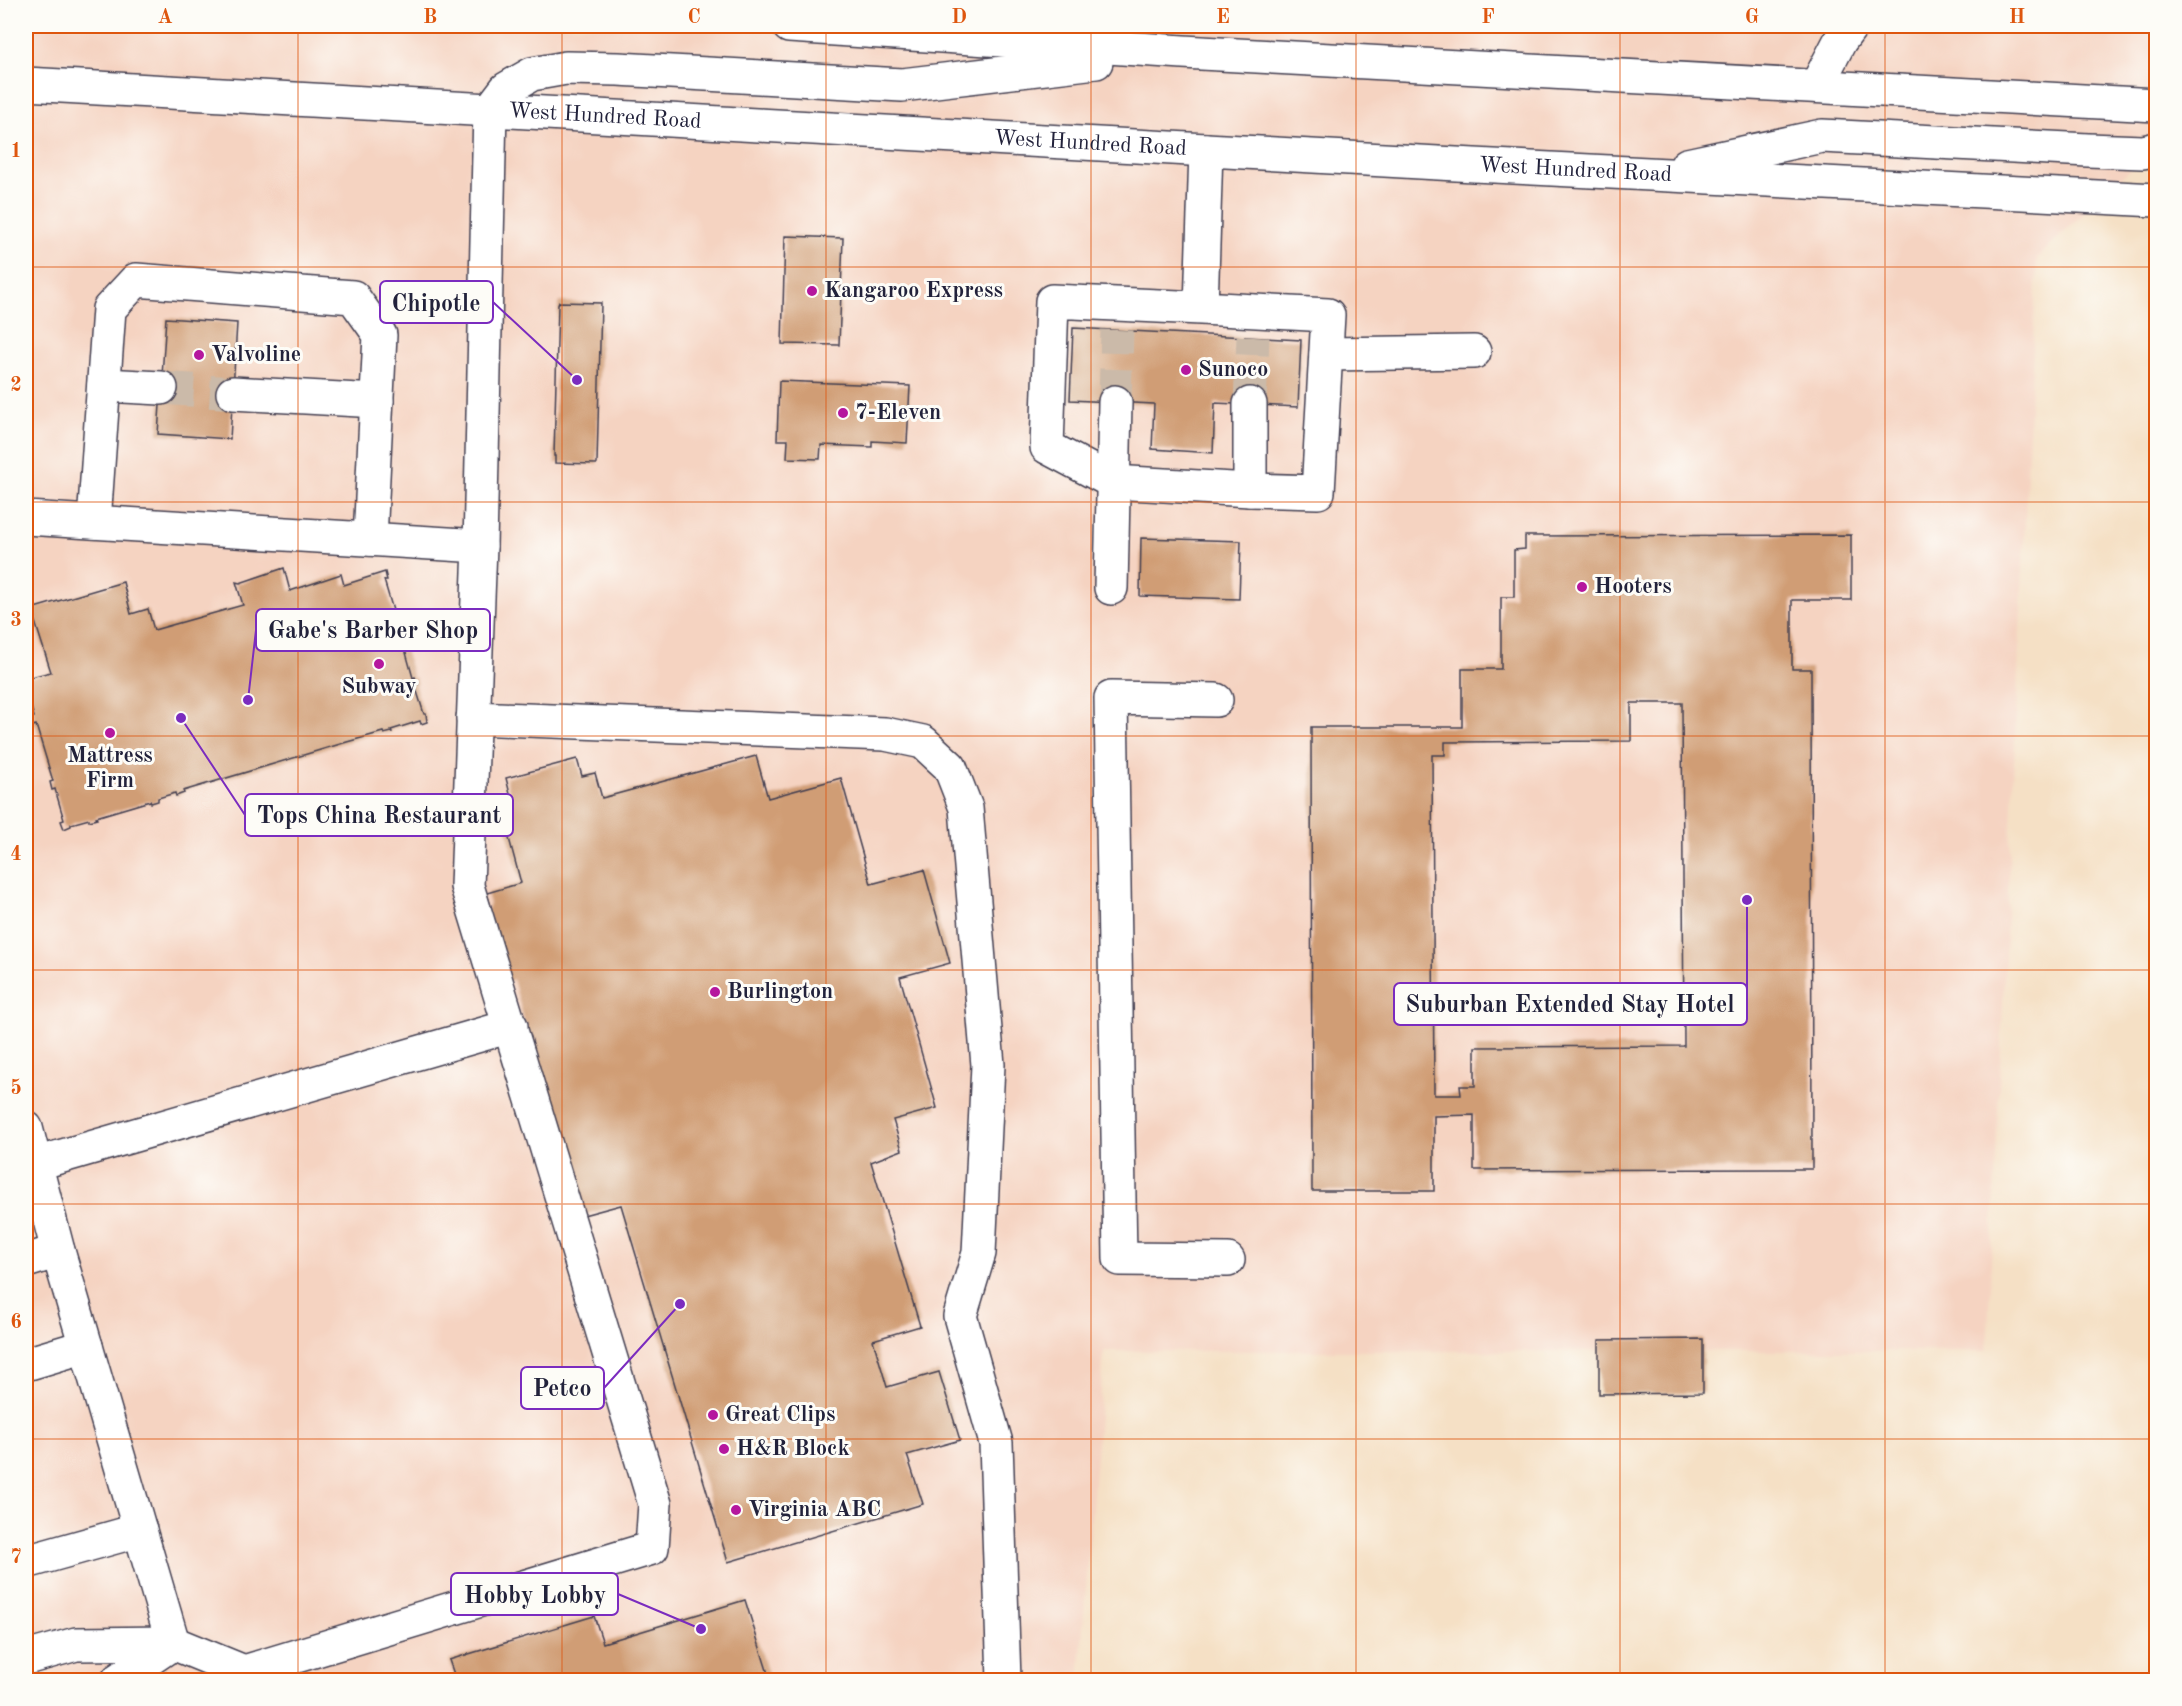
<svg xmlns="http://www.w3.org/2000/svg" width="2182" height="1706" viewBox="0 0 2182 1706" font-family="'Old Standard TT',serif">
  <rect width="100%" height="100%" fill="#fdfcf7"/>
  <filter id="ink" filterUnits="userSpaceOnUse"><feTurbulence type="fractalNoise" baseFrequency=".0167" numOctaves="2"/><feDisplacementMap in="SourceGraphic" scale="12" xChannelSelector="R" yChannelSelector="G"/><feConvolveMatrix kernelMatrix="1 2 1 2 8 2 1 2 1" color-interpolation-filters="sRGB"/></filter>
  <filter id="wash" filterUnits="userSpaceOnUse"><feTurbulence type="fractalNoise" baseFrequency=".008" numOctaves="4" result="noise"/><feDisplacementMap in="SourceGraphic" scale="24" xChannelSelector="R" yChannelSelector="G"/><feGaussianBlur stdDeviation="1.35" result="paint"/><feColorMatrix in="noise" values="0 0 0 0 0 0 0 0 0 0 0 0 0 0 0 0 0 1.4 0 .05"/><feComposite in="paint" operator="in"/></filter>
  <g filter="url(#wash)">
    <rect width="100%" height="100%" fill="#f5e0c5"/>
    <path fill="#f5d3c1" d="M26 26H2156V145L2037 258 1987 1351H1104L1079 1680H26Z"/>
    <g id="blocks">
      <g fill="#d09d74" fill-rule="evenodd">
        <path d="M785 236 843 238 839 345 782 344Z"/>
        <path d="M559 302 601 303 597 464 555 463V456H554L558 305Z"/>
        <path d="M166 318 237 323 230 439 158 434Z"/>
        <path d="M1073 328 1301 340 1298 407 1215 403 1213 453 1152 449 1154 404 1070 400Z"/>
        <path d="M779 381 910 386 907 443 872 441V447L821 445 820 459 787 458 788 440H777Z"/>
        <path d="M1851 535V600H1792V669H1811L1812 1169 1474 1170V1115L1434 1116V1191H1312L1311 727H1462V669H1501V597H1514V550L1525 549V536ZM1631 703H1682L1684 1046 1475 1047V1086H1460L1461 1095H1434L1432 755H1445V742L1631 741Z"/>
        <path d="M1141 538 1241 541 1239 599 1140 596Z"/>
        <path d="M284 568 290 591 341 574 344 585 385 572 387 580H384L397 624 400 623 402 630 400 631 413 678 415 677 418 684 415 685 424 714H426L427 722 421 724 420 721 391 730 392 732 384 734 383 732 347 742 183 791 184 793 176 796 175 793 158 798V801L151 803 150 801 96 817 97 819 89 821V819L71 824V826L64 829 61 821 64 820 55 789 52 790 50 782 53 781 36 725 33 726 31 718 34 717 26 690V678L51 672 31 609 123 582 131 614 148 609 154 630 243 605 236 582 240 583Z"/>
        <path d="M2156 747V788H2154L2153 748Z"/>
        <path d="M756 756 768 798 841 778 871 884 924 870 950 963 900 977 937 1108 893 1120 902 1150 871 1162 920 1326 873 1340 887 1387 939 1372 960 1440 907 1455 923 1504 728 1562 621 1205 576 1217 513 979 507 982 487 910 490 904 487 893 521 883 499 801 511 798 506 778 577 759 582 776 595 773 602 798Z"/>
        <path d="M1703 1339V1393L1599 1394V1340Z"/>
        <path d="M745 1600 770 1680H456L449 1660 594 1616 603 1643Z"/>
      </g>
    </g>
  </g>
  <g filter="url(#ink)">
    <use href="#blocks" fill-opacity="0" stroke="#423e50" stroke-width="1.5"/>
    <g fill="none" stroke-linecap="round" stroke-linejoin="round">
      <g stroke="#cbbaa9" stroke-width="33" stroke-dasharray="33 16" stroke-linecap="butt">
        <path d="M161 388 233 393"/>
        <path d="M1115 402 1117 330"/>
        <path d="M1250 404 1253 337"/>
      </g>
      <g stroke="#423e50" stroke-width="36">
        <g id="minor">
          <path d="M1817 85 1840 41 1851 26"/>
          <path d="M1201 308 1052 301 1047 447 1113 482 1250 490 1318 492 1328 315 1201 308 1206 150"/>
          <path d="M1326 354 1474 352"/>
          <path d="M104 385 161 388"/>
          <path d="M233 393 377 401"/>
          <path d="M1250 404V490"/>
          <path d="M26 518 480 546"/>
          <path d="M94 522 109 309 136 280 353 297 380 335 370 539"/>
          <path d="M1111 588 1115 402"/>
          <path d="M1216 700 1111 698 1120 1259 1228 1260"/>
          <path d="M473 718 885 734 923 742 950 767 966 808 988 1065 979 1253 960 1316 996 1443 1004 1680"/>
          <path d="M26 1128 58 1251 173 1643"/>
          <path d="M35 1164 511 1026"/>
          <path d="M26 1261 58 1251"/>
          <path d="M26 1364 86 1346"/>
          <path d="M26 1562 140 1530"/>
          <path d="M26 1658 76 1644 173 1643 244 1672 652 1548 655 1504 467 886 480 546 490 110"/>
          <path d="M118 1680 173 1643"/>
        </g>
      </g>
      <g stroke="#423e50" stroke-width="36">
        <g id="major">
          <path d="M789 26 1183 52 2156 105"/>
          <path id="s1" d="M26 84 1474 165 2156 200"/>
          <path d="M490 110 506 89 532 74 566 68 618 69 902 85 1096 62"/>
          <path d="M1687 165 1822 136 2088 150 2143 152 2156 149"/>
        </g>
      </g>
      <use href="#minor" stroke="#fff" stroke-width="33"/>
      <use href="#major" stroke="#fff" stroke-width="33"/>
    </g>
  </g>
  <path fill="none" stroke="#de560e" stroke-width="1.5" stroke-opacity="0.55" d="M298 26V1680M562 26V1680M826 26V1680M1091 26V1680M1356 26V1680M1620 26V1680M1885 26V1680M26 267H2156M26 502H2156M26 736H2156M26 970H2156M26 1204H2156M26 1439H2156"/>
  <g fill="#b5179e" stroke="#fdfcf7" stroke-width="2">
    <circle cx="812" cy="291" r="6"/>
    <circle cx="199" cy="355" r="6"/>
    <circle cx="1186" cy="370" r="6"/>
    <circle cx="843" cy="413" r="6"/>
    <circle cx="1582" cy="587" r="6"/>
    <circle cx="379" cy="664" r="6"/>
    <circle cx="110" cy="733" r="6"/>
    <circle cx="715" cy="992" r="6"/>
    <circle cx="713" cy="1415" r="6"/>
    <circle cx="724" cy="1449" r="6"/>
    <circle cx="736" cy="1510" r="6"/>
  </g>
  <g text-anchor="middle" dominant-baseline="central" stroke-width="6" stroke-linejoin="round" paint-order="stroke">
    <g font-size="22" fill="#22223b" stroke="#fdfcf7">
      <text stroke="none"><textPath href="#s1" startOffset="580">West Hundred Road</textPath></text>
      <text stroke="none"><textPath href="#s1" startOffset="1066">West Hundred Road</textPath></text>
      <text stroke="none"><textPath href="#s1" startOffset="1552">West Hundred Road</textPath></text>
    </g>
    <g font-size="22" font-weight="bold" fill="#22223b" stroke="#fdfcf7" text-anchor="start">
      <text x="824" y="291">Kangaroo Express</text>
      <text x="211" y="355">Valvoline</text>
      <text x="1198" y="370">Sunoco</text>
      <text x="855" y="413">7-Eleven</text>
      <text x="1594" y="587">Hooters</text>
      <text x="379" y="687" text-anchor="middle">Subway</text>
      <text x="110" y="756" text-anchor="middle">Mattress<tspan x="110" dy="25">Firm</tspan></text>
      <text x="727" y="992">Burlington</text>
      <text x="725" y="1415">Great Clips</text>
      <text x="736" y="1449">H&amp;R Block</text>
      <text x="748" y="1510">Virginia ABC</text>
    </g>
  </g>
  <path fill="none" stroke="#7b2cbf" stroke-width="2" d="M577 380L493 302M248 700L256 630M181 718L245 815M1747 900L1747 1004M680 1304L604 1388M701 1629L618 1594"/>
  <g fill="#7b2cbf" stroke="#fdfcf7" stroke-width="2">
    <circle cx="577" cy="380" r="6"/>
    <circle cx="248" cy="700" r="6"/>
    <circle cx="181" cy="718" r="6"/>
    <circle cx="1747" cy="900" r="6"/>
    <circle cx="680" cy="1304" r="6"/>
    <circle cx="701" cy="1629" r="6"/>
  </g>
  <g fill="#fdfcf7" stroke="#7b2cbf" stroke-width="2">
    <rect x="380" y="281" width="113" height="42" rx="6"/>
    <rect x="256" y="609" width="234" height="42" rx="6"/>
    <rect x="245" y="794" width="268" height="42" rx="6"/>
    <rect x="1394" y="983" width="353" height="42" rx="6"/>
    <rect x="521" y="1367" width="83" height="42" rx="6"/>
    <rect x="451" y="1573" width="167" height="42" rx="6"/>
  </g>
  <g font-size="24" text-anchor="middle" font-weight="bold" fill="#22223b">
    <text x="436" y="311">Chipotle</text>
    <text x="373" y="638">Gabe's Barber Shop</text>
    <text x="379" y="823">Tops China Restaurant</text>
    <text x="1570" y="1012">Suburban Extended Stay Hotel</text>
    <text x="562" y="1396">Petco</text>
    <text x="535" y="1603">Hobby Lobby</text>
  </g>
  <rect width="2182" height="1706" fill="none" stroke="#fdfcf7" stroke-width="66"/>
  <rect x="33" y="33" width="2116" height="1640" fill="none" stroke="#de560e" stroke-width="2"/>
  <g font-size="20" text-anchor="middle" font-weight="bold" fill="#de560e">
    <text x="165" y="23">A</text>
    <text x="430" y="23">B</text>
    <text x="694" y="23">C</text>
    <text x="959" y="23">D</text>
    <text x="1223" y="23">E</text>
    <text x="1488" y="23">F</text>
    <text x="1752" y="23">G</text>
    <text x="2017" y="23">H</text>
    <text x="16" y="157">1</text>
    <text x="16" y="391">2</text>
    <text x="16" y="626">3</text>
    <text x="16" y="860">4</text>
    <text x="16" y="1094">5</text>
    <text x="16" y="1328">6</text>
    <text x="16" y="1563">7</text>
  </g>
</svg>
